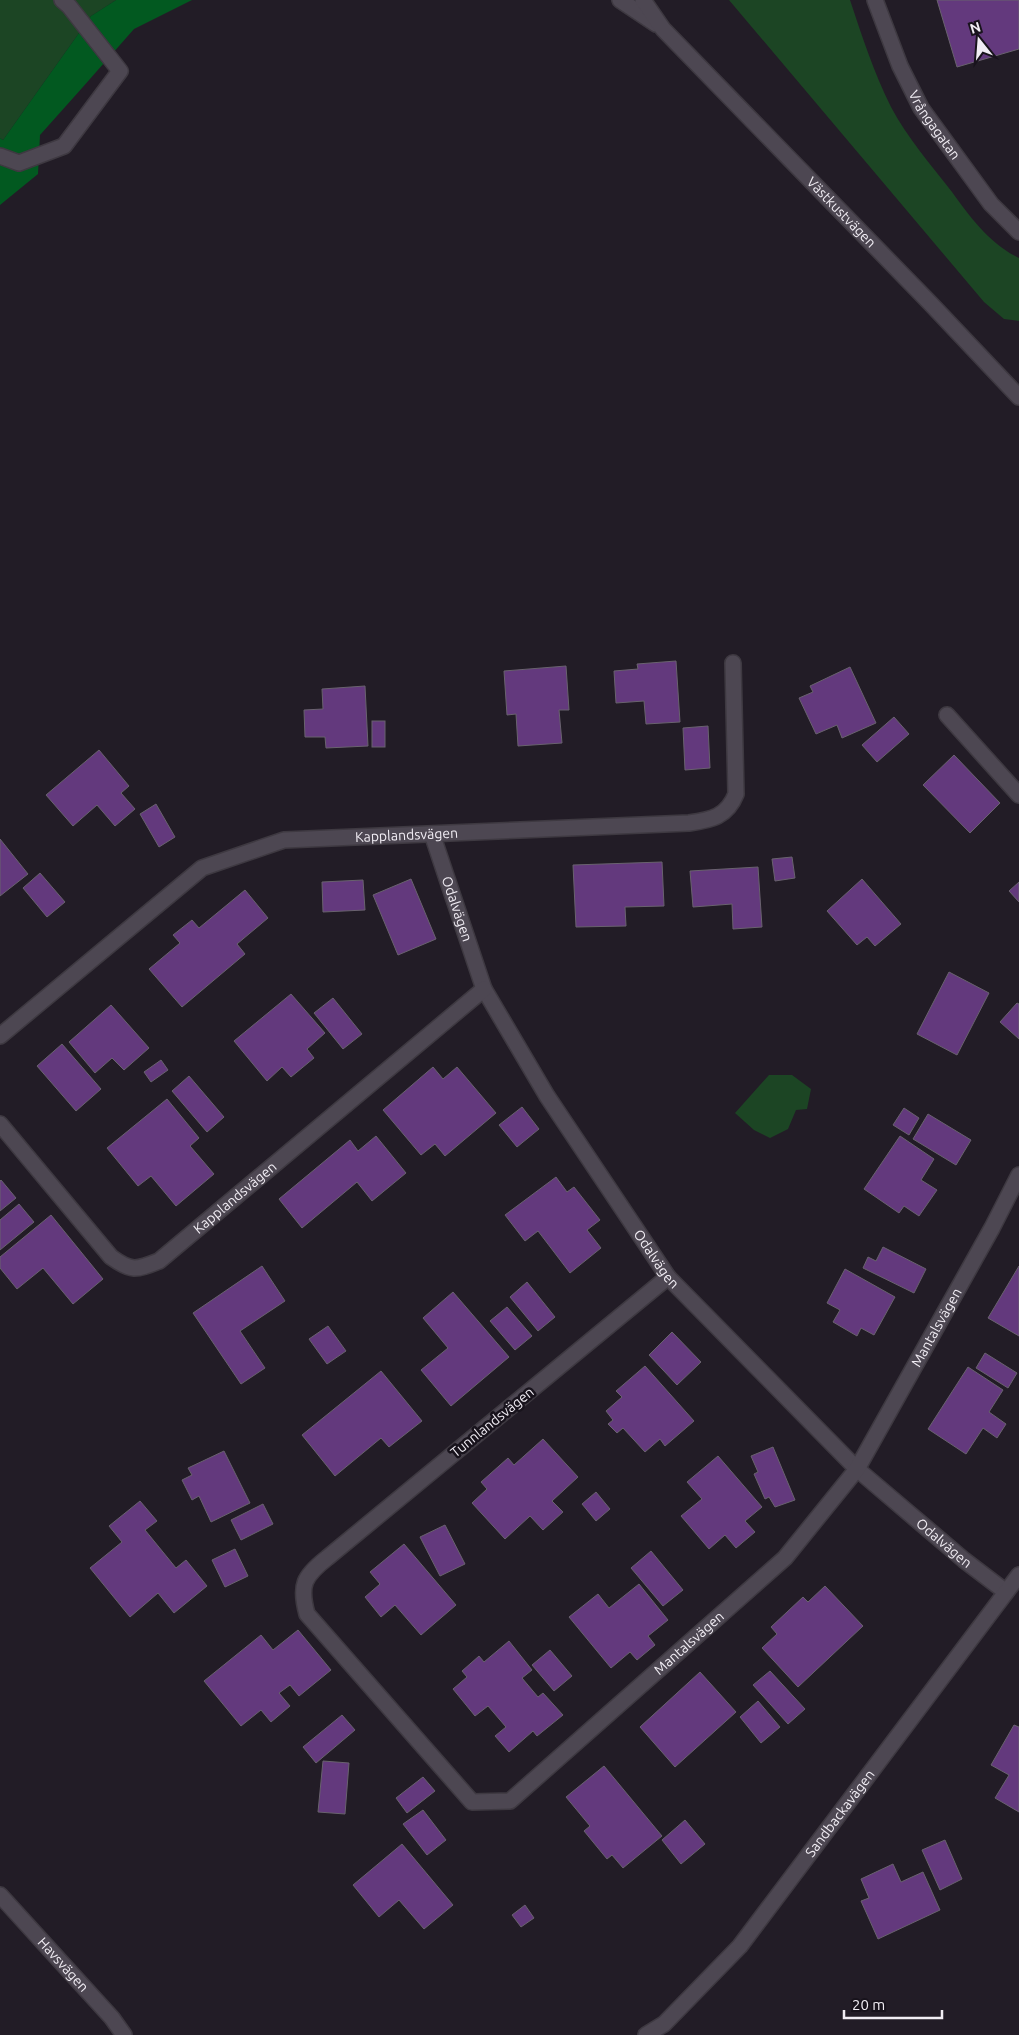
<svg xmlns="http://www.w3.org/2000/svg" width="1019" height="2035" viewBox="0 0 1019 2035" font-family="Ubuntu,sans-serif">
  <rect width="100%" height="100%" fill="#221c26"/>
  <g fill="#1c4524">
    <path d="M0 0H116L91 16 3 140 0 138Z"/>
    <path d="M729 0H850C862 36 874 73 891 107 907 137 931 165 952 192 970 217 990 244 1019 258V321L1004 319 984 302Z"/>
    <path d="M769 1075H792L811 1089 807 1109 796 1110 788 1129 770 1138 754 1130 735 1113Z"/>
  </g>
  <path fill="#025920" d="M116 0H192L134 29 82 88 40 135 38 174 0 205V138L3 140 91 16Z"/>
  <g fill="#63397d" stroke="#69626e">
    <path d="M937 0H1019V49L957 67Z"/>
    <path d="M676 661 680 722 646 724 644 701 616 703 614 671 638 669 637 664Z"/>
    <path d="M566 666 569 710H559L562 743 518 746 516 714 507 715 504 671Z"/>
    <path d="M850 667 876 723 842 738 837 725 816 734 799 698 813 692 810 686Z"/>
    <path d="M365 686 368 746 326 748 325 737H305L304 710 323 709 322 689Z"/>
    <path d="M894 717 909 734 877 762 862 745Z"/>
    <rect x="372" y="721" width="13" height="26"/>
    <path d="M708 726 710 768 685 770 683 728Z"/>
    <path d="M99 750 129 786 121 793 135 809 115 826 97 805 73 826 46 795Z"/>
    <path d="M954 755 1000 803 970 833 923 785Z"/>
    <path d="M156 804 175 837 159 847 140 814Z"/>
    <path d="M0 839 28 874 0 896Z"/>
    <path d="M792 857 795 878 775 881 772 859Z"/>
    <path d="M662 862 664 906 625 907 626 926 576 927 573 865Z"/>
    <path d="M758 867 762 927 733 929 732 904 693 907 690 871Z"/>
    <path d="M40 873 65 902 47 917 23 888Z"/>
    <path d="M411 879 436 939 398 955 373 895Z"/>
    <path d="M862 879 901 924 875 946 867 937 857 945 827 911Z"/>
    <path d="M363 880 365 910 323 912 322 882Z"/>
    <path d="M1019 882V902L1009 891Z"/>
    <path d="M245 890 268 918 237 944 245 954 182 1007 149 969 180 943 173 935 192 920 199 928Z"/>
    <path d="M949 972 989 993 957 1055 917 1034Z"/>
    <path d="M291 994 325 1033 307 1049 314 1058 291 1077 282 1067 267 1081 234 1041Z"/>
    <path d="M333 998 362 1034 343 1049 314 1013Z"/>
    <path d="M1017 1003 1019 1004V1039L1000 1022Z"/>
    <path d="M111 1005 149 1048 124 1070 112 1058 95 1073 69 1042Z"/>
    <path d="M62 1044 101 1089 76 1111 37 1066Z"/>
    <path d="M161 1060 168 1070 151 1082 144 1072Z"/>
    <path d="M433 1067 443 1079 457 1067 496 1113 445 1156 435 1144 421 1155 383 1110Z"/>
    <path d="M189 1076 224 1117 207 1132 172 1091Z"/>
    <path d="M167 1099 199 1138 190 1146 214 1174 176 1206 151 1176 138 1186 107 1148Z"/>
    <path d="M522 1107 539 1129 517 1147 499 1125Z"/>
    <path d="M904 1108 919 1118 909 1135 893 1125Z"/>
    <path d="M928 1114 971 1140 956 1165 913 1139Z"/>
    <path d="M376 1136 406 1173 372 1201 357 1182 302 1228 279 1199 350 1140 358 1151Z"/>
    <path d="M900 1136 934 1159 921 1180 937 1190 919 1216 904 1206 899 1213 864 1189Z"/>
    <path d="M556 1177 567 1192 574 1187 600 1220 587 1230 601 1248 570 1273 538 1231 525 1241 505 1215Z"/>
    <path d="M1 1180 16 1198 0 1211V1181Z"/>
    <path d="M19 1204 34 1222 0 1250V1220Z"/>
    <path d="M51 1215 103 1279 73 1304 43 1268 17 1289 0 1268V1257Z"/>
    <path d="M883 1247 926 1269 914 1293 863 1268 868 1257 876 1261Z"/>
    <path d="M262 1266 285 1301 240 1331 265 1368 241 1384 193 1313Z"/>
    <path d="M1019 1266V1336L988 1318Z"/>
    <path d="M845 1269 895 1297 874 1335 861 1328 857 1336 833 1322 840 1310 827 1303Z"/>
    <path d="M527 1282 555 1317 538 1331 510 1297Z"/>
    <path d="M453 1292 509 1357 451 1406 421 1370 448 1348 423 1318Z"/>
    <path d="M507 1307 532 1336 515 1350 490 1321Z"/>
    <path d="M328 1326 346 1351 327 1364 309 1339Z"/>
    <path d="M672 1332 701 1362 677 1385 649 1355Z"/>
    <path d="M985 1353 1017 1373 1008 1388 976 1368Z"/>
    <path d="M645 1366 694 1421 665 1446 660 1439 645 1452 623 1428 617 1433 608 1424 613 1420 606 1411 622 1397 616 1391Z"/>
    <path d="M968 1367 1003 1390 989 1412 1006 1424 997 1438 983 1428 966 1454 928 1429Z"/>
    <path d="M381 1371 422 1421 389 1447 381 1438 335 1476 302 1435Z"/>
    <path d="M543 1439 578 1477 552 1501 563 1512 543 1530 530 1516 505 1539 472 1503 487 1489 481 1482 508 1458 514 1465Z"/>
    <path d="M773 1447 795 1500 775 1507 769 1497 765 1499 754 1474 758 1472 751 1456Z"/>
    <path d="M224 1451 250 1503 211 1522 199 1496 192 1500 182 1480 192 1475 188 1468Z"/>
    <path d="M718 1456 762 1507 745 1521 755 1532 736 1548 725 1535 709 1549 681 1516 702 1499 687 1482Z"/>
    <path d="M596 1492 610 1509 596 1521 582 1504Z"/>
    <path d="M140 1501 157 1521 145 1530 176 1568 186 1560 207 1586 174 1613 158 1593 130 1617 90 1568 122 1542 109 1526Z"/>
    <path d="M263 1504 273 1524 241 1540 231 1520Z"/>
    <path d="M445 1525 465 1564 440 1576 420 1537Z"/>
    <path d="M404 1544 456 1605 421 1635 395 1605 381 1617 365 1597 380 1584 370 1572Z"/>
    <path d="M235 1549 248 1576 225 1587 212 1560Z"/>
    <path d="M651 1551 683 1590 663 1606 631 1568Z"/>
    <path d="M639 1584 668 1620 648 1636 655 1645 637 1660 630 1652 611 1668 569 1617 598 1594 609 1608Z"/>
    <path d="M825 1586 863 1626 798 1687 762 1648 777 1634 771 1627 803 1597 808 1602Z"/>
    <path d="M298 1630 331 1670 299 1696 290 1685 279 1693 290 1706 271 1722 261 1710 241 1726 204 1681 261 1635 273 1650Z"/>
    <path d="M509 1641 532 1670 522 1678 538 1697 543 1693 563 1715 537 1736 533 1731 509 1752 495 1736 506 1727 488 1706 475 1716 453 1689 467 1677 462 1671 479 1656 484 1662Z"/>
    <path d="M550 1650 572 1676 554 1691 532 1665Z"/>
    <path d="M770 1671 805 1709 788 1724 753 1685Z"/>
    <path d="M700 1672 736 1712 675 1767 640 1727Z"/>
    <path d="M758 1701 780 1727 761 1743 740 1717Z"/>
    <path d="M342 1715 355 1730 316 1763 303 1747Z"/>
    <path d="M1014 1725 1019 1727V1812L995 1798 1009 1775 991 1765Z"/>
    <path d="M323 1761 349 1763 345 1814 318 1812Z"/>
    <path d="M604 1766 662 1836 623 1868 612 1855 607 1859 584 1831 590 1826 566 1797Z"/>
    <path d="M423 1777 435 1791 407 1813 396 1798Z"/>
    <path d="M423 1810 446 1840 427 1855 403 1824Z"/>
    <path d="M685 1820 705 1844 681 1864 662 1840Z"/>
    <path d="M945 1840 962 1879 940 1890 922 1850Z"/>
    <path d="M402 1844 453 1905 424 1929 399 1900 379 1917 353 1885Z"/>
    <path d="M893 1864 901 1882 923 1872 940 1910 878 1939 861 1901 869 1898 861 1879Z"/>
    <path d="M525 1905 534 1918 521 1927 512 1915Z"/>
  </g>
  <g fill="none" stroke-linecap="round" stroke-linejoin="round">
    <g stroke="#3e3941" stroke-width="18">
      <g id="minor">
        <path d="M620 0 656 24"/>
        <path id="s1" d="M643 0 663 29 931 304 1019 397"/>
        <path id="s2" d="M875 0 900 66 921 108 991 204 1019 232"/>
        <path d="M0 156 19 163 64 146 120 71 69 6 62 0"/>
        <path d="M947 715 1019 795"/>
        <path id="s3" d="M432 834 484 989 547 1096 668 1277 857 1469 964 1560 1006 1592"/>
        <path id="s4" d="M0 1036 202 868 284 840 689 823C711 820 727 817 736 794L733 663"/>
        <path id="s5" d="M0 1124 111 1257C132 1272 136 1270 159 1261L484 989"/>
        <path id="s6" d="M668 1277 327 1558C304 1576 299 1585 307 1614L472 1802 510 1801 785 1558 857 1469 992 1228 1019 1175"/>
        <path id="s7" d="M0 1895 112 2018 124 2035"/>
        <path id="s8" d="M646 2035 664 2024 740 1946 1019 1575"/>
      </g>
    </g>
    <use href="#minor" stroke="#4d4752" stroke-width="15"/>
  </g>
  <g text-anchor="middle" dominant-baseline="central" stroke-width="5" stroke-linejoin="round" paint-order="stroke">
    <g font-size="14" fill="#f1edf4" stroke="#18131c">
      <text stroke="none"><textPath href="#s2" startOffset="139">Vrångagatan</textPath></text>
      <text stroke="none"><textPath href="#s1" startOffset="291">Västkustvägen</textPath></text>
      <text stroke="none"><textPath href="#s4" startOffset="472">Kapplandsvägen</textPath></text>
      <text stroke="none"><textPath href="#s3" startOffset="79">Odalvägen</textPath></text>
      <text stroke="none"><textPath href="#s5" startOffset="324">Kapplandsvägen</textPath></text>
      <text stroke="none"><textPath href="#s3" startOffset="484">Odalvägen</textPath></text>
      <text stroke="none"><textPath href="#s6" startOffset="1439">Mantalsvägen</textPath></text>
      <text transform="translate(492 1422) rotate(-39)">Tunnlandsvägen</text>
      <text stroke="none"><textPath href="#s3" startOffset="889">Odalvägen</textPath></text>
      <text stroke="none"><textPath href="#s6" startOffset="1034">Mantalsvägen</textPath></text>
      <text stroke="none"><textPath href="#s8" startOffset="296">Sandbackavägen</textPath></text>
      <text stroke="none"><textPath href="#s7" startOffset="94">Havsvägen</textPath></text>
    </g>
  </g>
  <g transform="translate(979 40) rotate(343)" stroke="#18131c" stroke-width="4" paint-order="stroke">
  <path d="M0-4L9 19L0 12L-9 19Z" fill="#f1edf4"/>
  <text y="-8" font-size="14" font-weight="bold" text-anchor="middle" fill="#f1edf4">N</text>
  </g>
  <path d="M844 2010v8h98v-8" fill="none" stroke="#f1edf4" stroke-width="2.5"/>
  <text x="852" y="2010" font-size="15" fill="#f1edf4" stroke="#18131c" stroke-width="4" paint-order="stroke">20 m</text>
</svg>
